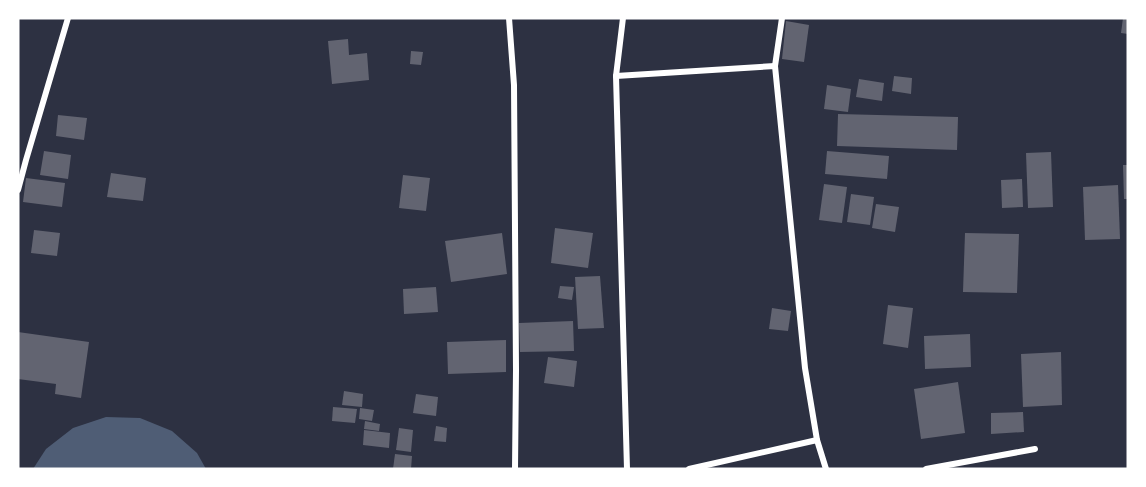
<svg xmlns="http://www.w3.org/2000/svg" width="1146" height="487" viewBox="0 0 1146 487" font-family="'Libre Baskerville',serif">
  <rect width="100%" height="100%" fill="#2d3142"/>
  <path fill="#4f5d75" d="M106 417 140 418 172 431 197 453 206 469H33L46 449 73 428Z"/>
  <g fill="#626471">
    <path d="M1123 18H1128V34L1121 33Z"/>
    <path d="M786 21 809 25 804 62 782 59Z"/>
    <path d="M348 39 349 55 367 53 369 80 332 84 328 41Z"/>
    <path d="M411 51 423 52 421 65 410 64Z"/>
    <path d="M894 76 912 78 911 94 892 91Z"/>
    <path d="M859 79 884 83 882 101 856 97Z"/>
    <path d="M827 85 851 89 848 112 824 109Z"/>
    <path d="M838 114 958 117 957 150 837 146Z"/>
    <path d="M58 115 87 118 84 140 56 136Z"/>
    <path d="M44 151 71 155 68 179 40 175Z"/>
    <path d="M827 151 889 156 887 179 825 174Z"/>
    <path d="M1051 152 1053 207 1028 208 1026 153Z"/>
    <path d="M1123 165H1128V199H1124Z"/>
    <path d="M111 173 146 178 143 201 107 197Z"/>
    <path d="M403 175 430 178 426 211 399 208Z"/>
    <path d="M26 178 65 183 62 207 23 202Z"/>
    <path d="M1022 179 1023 207 1002 208 1001 180Z"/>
    <path d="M824 184 847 187 842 223 819 220Z"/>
    <path d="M1118 185 1120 239 1085 240 1083 187Z"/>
    <path d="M851 194 874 197 870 225 847 222Z"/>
    <path d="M876 204 899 207 895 232 872 228Z"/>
    <path d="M555 228 593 233 588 268 551 263Z"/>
    <path d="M34 230 60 233 57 256 31 253Z"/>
    <path d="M502 233 507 274 451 282 445 241Z"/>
    <path d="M965 233 1019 234 1017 293 963 292Z"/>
    <path d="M600 276 604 328 578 329 575 277Z"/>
    <path d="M560 286 574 287 572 300 558 298Z"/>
    <path d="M436 287 438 312 404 314 403 289Z"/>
    <path d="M888 305 913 308 908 348 883 344Z"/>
    <path d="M772 308 791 311 788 331 769 329Z"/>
    <path d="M573 321 574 351 520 352 519 323Z"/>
    <path d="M18 332 89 342 81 398 55 394 56 384 18 379Z"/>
    <path d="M970 334 971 367 925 369 924 336Z"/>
    <path d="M506 340V372L448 374 447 342Z"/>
    <path d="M1061 352 1062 405 1023 407 1021 354Z"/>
    <path d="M548 357 577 361 574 387 544 383Z"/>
    <path d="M958 382 965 433 921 439 914 389Z"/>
    <path d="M344 391 363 394 362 407 342 405Z"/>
    <path d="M416 394 438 397 436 416 413 413Z"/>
    <path d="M333 407 357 409 355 423 332 421Z"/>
    <path d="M360 408 374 410 372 421 359 419Z"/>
    <path d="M1023 412 1024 432 991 434V413Z"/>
    <path d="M365 421 380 424 379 431 364 429Z"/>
    <path d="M436 426 447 428 446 442 434 441Z"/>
    <path d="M399 428 413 430 411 452 396 450Z"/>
    <path d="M364 430 390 433 389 448 363 445Z"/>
    <path d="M395 454 412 456 411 469H393Z"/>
  </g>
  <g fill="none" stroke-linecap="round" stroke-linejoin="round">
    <g stroke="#fff" stroke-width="6">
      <path d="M509 18 514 85 516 370 515 469"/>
      <path d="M623 18 616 76 627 469"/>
      <path d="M775 66 782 18"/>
      <path d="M616 76 775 66 805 368 817 440"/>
      <path d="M18 190 26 160 68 18"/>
      <path d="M689 469 817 440 826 469"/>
      <path d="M926 469 1035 449"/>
    </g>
  </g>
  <rect width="1146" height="487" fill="none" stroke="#ffffff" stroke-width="39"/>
</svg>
